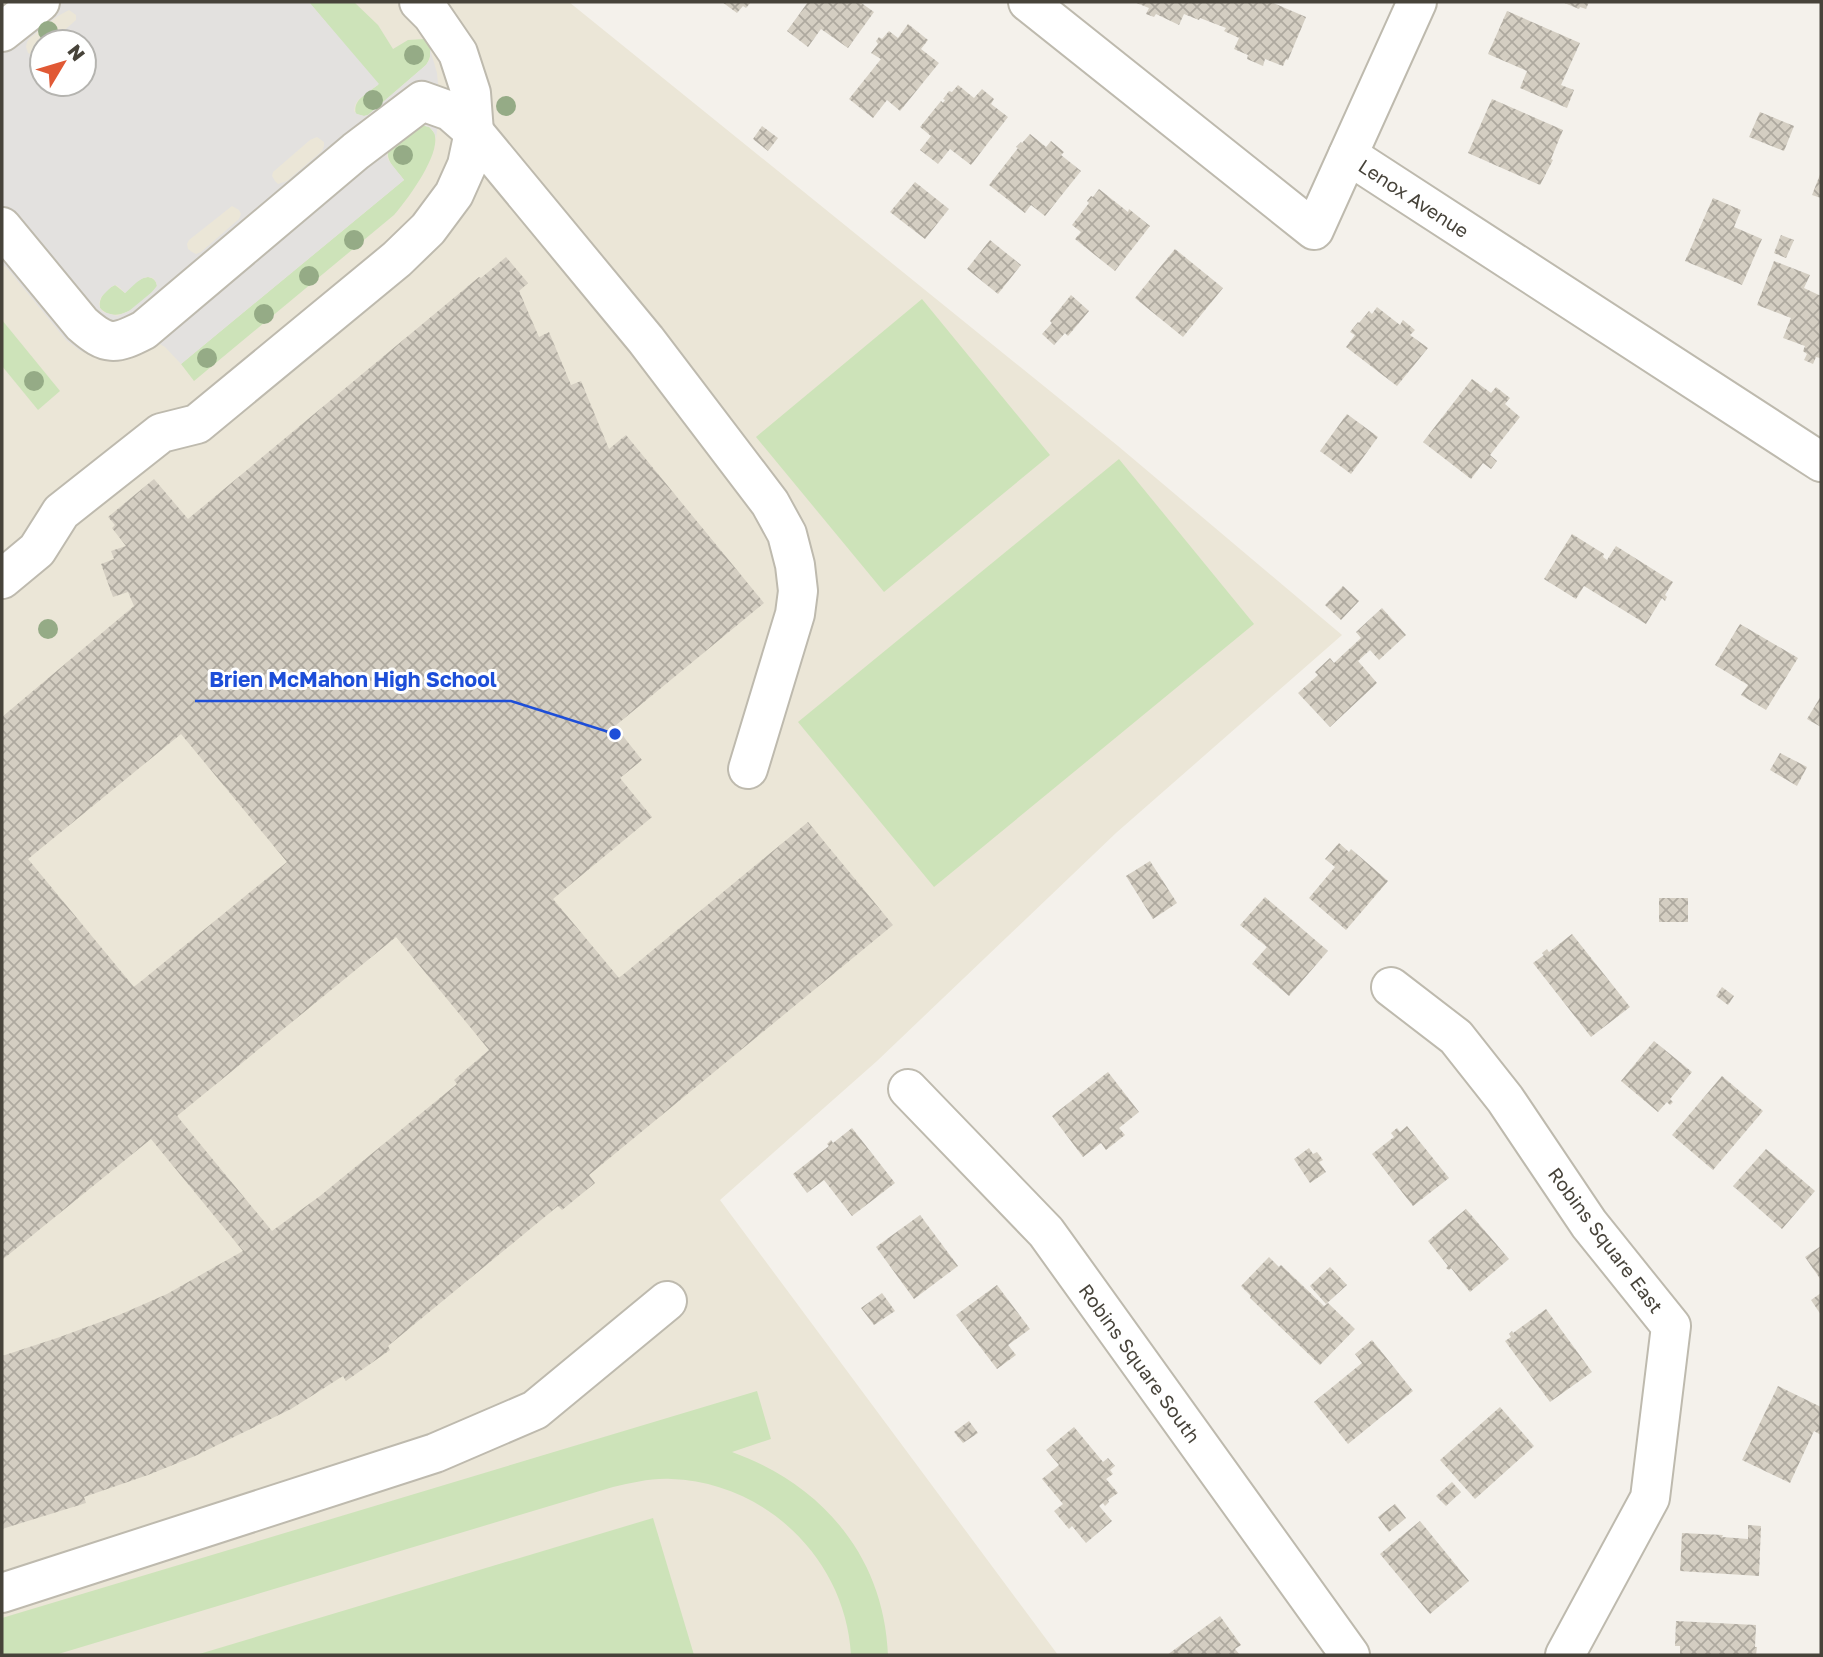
<svg xmlns="http://www.w3.org/2000/svg" width="1823" height="1657" viewBox="0 0 1823 1657" font-family="'Golos Text',sans-serif">
  <defs>
    <pattern id="building-cross-hatch" width="8" height="8" patternUnits="userSpaceOnUse" patternTransform="scale(1.75)"><rect width="8" height="8" fill="#d4cec2"/><path d="M0 0l8 8M0 8l8-8" fill="none" stroke="#aea99f"/></pattern>
  </defs>
  <rect width="100%" height="100%" fill="#f4f1eb"/>
  <path fill="#ebe6d7" fill-rule="evenodd" d="M2 2H569L1118 446 1342 635 1116 833 877 1061 720 1200 1058 1655H2ZM42 42H84V84H42Z"/>
  <g fill="#cde3b9">
    <path d="M309 2H354L378 25 393 49 408 40 424 39C433 47 432 56 426 65L368 115 364 116 356 114C352 100 368 92 378 85Z"/>
    <path d="M421 125 429 127C432 130 435 133 435 136 439 157 407 200 394 215L194 381 181 364 404 180C397 170 386 163 388 150Z"/>
    <path d="M148 277C153 278 156 280 157 286 146 301 118 327 100 308 98 298 106 289 115 285L125 293C131 287 138 278 148 277Z"/>
    <path d="M922 299 1050 455 884 592 756 437Z"/>
    <path d="M2 320 60 391 38 410 2 366Z"/>
    <path d="M1119 459 1254 624 934 887 798 722Z"/>
    <path d="M757 1391 771 1439 732 1452C823 1485 884 1557 888 1655H851C846 1560 766 1482 671 1479 651 1478 632 1483 613 1487L55 1655H2V1618Z"/>
    <path d="M653 1518 694 1655H196Z"/>
  </g>
  <path fill="#e3e1df" fill-rule="evenodd" d="M2 2H309L379 84 358 100 355 105 354 111 357 114 364 116 368 115 426 65 430 59V49L437 73 440 104 436 139 435 134 430 127 421 125 388 150 387 157 389 161 404 180 181 364 165 347 158 343 107 359 92 356 79 350 66 340 7 268 2 264ZM69 10 76 15V20L51 42H84V84H42V49L33 55 28 53 26 47 27 42 30 38 58 16ZM317 137 324 142V146L322 151 287 181 278 184 275 181 272 176 273 172 310 140ZM232 206 239 210 241 214 239 219 201 252 196 254 192 252 188 249 187 244 189 240ZM148 277 153 278 156 282 157 286 152 292 129 311 117 316 103 312 100 308 99 303 101 297 111 287 115 285 118 286 125 293 137 282 143 278Z"/>
  <g fill="url(#building-cross-hatch)" fill-rule="evenodd">
    <path d="M722 2H751L746 8 743 6 737 13Z"/>
    <path d="M808 2H860L874 12 848 48 821 29 808 47 787 31Z"/>
    <path d="M1134 2H1271L1306 17 1288 60 1286 59 1283 66 1265 59 1263 66 1247 59 1248 55 1234 49 1239 38 1224 31 1226 28 1200 18 1199 20 1184 14 1179 25 1156 14 1154 17 1146 14 1149 8Z"/>
    <path d="M1562 2H1589L1586 9 1580 7 1579 9Z"/>
    <path d="M1507 11 1580 43 1561 85 1574 90 1567 108 1520 88 1527 71 1488 54Z"/>
    <path d="M908 24 928 40 921 49 939 63 900 111 887 100 873 118 849 99 881 59 871 53 878 44 876 41 879 37 882 39 889 31 898 38Z"/>
    <path d="M958 85 974 98 982 89 994 99 991 104 1008 117 971 165 950 149 938 164 920 150 931 136 920 127 941 101 943 103 945 100 943 99 949 91 952 92Z"/>
    <path d="M1492 99 1563 130 1551 159 1553 160 1540 185 1468 153Z"/>
    <path d="M1760 112 1794 126 1784 151 1749 137Z"/>
    <path d="M762 126 778 138 768 151 753 139Z"/>
    <path d="M1030 134 1046 147 1051 141 1064 152 1061 155 1081 171 1045 216 1031 205 1025 213 989 185 1018 148 1016 147 1021 142 1022 143Z"/>
    <path d="M1821 172V198L1812 195Z"/>
    <path d="M915 182 949 209 925 239 890 212Z"/>
    <path d="M1099 189 1128 212 1129 209 1150 226 1115 271 1075 239 1081 232 1072 225 1089 203 1087 201 1091 196 1093 197Z"/>
    <path d="M1713 198 1741 210 1734 227 1762 239 1742 285 1685 261Z"/>
    <path d="M1781 235 1794 240 1786 258 1774 253Z"/>
    <path d="M990 240 1021 265 998 294 967 269Z"/>
    <path d="M1175 249 1223 288 1183 337 1135 298Z"/>
    <path d="M506 257 528 283 519 291 539 337 549 332 571 385 581 381 609 449 626 435 764 603 615 726 642 760 620 778 652 817 553 899 619 978 808 822 893 925 589 1175 595 1183 562 1210 558 1206 388 1346 390 1350 346 1381 343 1376 291 1409 195 1456 148 1475 84 1497 86 1503 2 1529V1356L60 1337 119 1315 167 1294 243 1251 151 1139 2 1260V717L134 606 128 592 113 597 101 564 114 559 111 551 126 546 112 528 115 525 108 517 154 479 188 519 479 277 481 278ZM181 734 287 862 134 987 28 859ZM396 937 489 1050 454 1080 457 1084 320 1196 272 1231 177 1116Z"/>
    <path d="M1774 261 1810 275 1804 288 1821 296V355L1820 358 1816 357 1813 364 1804 360 1807 354 1803 351 1805 346 1783 338 1791 318 1757 305Z"/>
    <path d="M1071 295 1089 311 1068 336 1065 333 1054 345 1042 334 1052 323 1050 321Z"/>
    <path d="M1377 307 1400 325 1403 320 1415 330 1410 335 1428 348 1397 386 1346 347 1355 335 1350 332 1358 322 1359 323 1369 311 1372 314Z"/>
    <path d="M1472 379 1491 393 1496 387 1510 398 1505 404 1520 417 1490 455 1497 461 1491 469 1483 463 1471 479 1423 442Z"/>
    <path d="M1347 414 1378 437 1351 474 1320 451Z"/>
    <path d="M1572 534 1604 554 1603 557 1607 560 1616 546 1673 582 1665 595 1667 597 1665 601 1662 598 1646 624 1584 586 1576 599 1544 579Z"/>
    <path d="M1343 586 1359 601 1341 620 1325 605Z"/>
    <path d="M1382 608 1406 635 1379 660 1370 650 1358 661 1377 683 1330 727 1298 693 1318 675 1315 672 1330 658 1334 663 1361 638 1356 632Z"/>
    <path d="M1740 624 1798 658 1766 710 1741 695 1748 685 1715 665Z"/>
    <path d="M1821 696V727L1807 719Z"/>
    <path d="M1780 753 1807 767 1797 786 1770 770Z"/>
    <path d="M1339 843 1349 852 1351 849 1388 881 1346 930 1309 898 1335 867 1325 859Z"/>
    <path d="M1150 861 1177 903 1153 919 1126 876Z"/>
    <path d="M1265 897 1328 951 1289 996 1252 964 1267 947 1240 925Z"/>
    <rect x="1659" y="898" width="29" height="24"/>
    <path d="M1572 934 1630 1007 1591 1037 1533 963 1544 955 1542 953 1547 949 1549 952Z"/>
    <path d="M1722 987 1734 996 1728 1005 1716 996Z"/>
    <path d="M1654 1041 1692 1072 1670 1099 1673 1102 1670 1105 1667 1102 1658 1112 1621 1081Z"/>
    <path d="M1108 1072 1139 1112 1119 1128 1125 1135 1106 1150 1101 1143 1083 1157 1052 1116Z"/>
    <path d="M1722 1076 1763 1111 1713 1170 1672 1135Z"/>
    <path d="M1407 1126 1449 1178 1413 1206 1372 1154 1394 1137 1391 1133 1397 1128 1400 1132Z"/>
    <path d="M852 1128 895 1183 852 1216 824 1180 807 1193 793 1174 829 1146 827 1144 831 1140 833 1143Z"/>
    <path d="M1309 1148 1313 1154 1317 1152 1323 1160 1319 1162 1326 1172 1310 1183 1294 1159Z"/>
    <path d="M1766 1149 1815 1191 1782 1229 1733 1186Z"/>
    <path d="M1466 1209 1509 1259 1470 1292 1451 1268 1449 1270 1446 1268 1448 1266 1428 1241Z"/>
    <path d="M920 1215 958 1266 914 1299 876 1247Z"/>
    <path d="M1821 1246V1280L1805 1257Z"/>
    <path d="M1269 1257 1279 1267 1281 1265 1324 1306 1328 1303 1355 1329 1320 1365 1250 1298 1251 1296 1241 1286Z"/>
    <path d="M1330 1267 1347 1285 1326 1304 1310 1286Z"/>
    <path d="M997 1285 1030 1329 1008 1345 1016 1355 997 1369 956 1315Z"/>
    <path d="M882 1293 895 1311 874 1325 861 1308Z"/>
    <path d="M1821 1293V1315L1811 1300Z"/>
    <path d="M1546 1309 1592 1372 1550 1402 1505 1341 1511 1337 1509 1334 1512 1331 1513 1333Z"/>
    <path d="M1372 1340 1413 1391 1348 1444 1314 1402 1362 1363 1355 1354Z"/>
    <path d="M1778 1386 1821 1407V1435L1814 1431 1790 1483 1742 1460Z"/>
    <path d="M1500 1407 1534 1446 1475 1499 1440 1460Z"/>
    <path d="M969 1421 978 1433 963 1443 954 1432Z"/>
    <path d="M1074 1427 1103 1462 1108 1458 1115 1466 1110 1470 1113 1474 1106 1479 1118 1493 1108 1500 1109 1502 1105 1506 1103 1503 1099 1506 1112 1521 1086 1543 1072 1526 1069 1529 1054 1511 1063 1504 1042 1479 1059 1465 1046 1450Z"/>
    <path d="M1452 1482 1461 1492 1446 1506 1436 1496Z"/>
    <path d="M1395 1504 1406 1518 1389 1532 1378 1517Z"/>
    <path d="M1420 1521 1469 1581 1430 1614 1380 1554Z"/>
    <path d="M1748 1525 1761 1526 1759 1576 1680 1571 1682 1533 1723 1535 1722 1537 1748 1539Z"/>
    <path d="M1220 1616 1241 1645 1235 1649 1240 1655H1167Z"/>
    <path d="M1676 1621 1756 1625 1755 1647H1757L1756 1655H1680V1646H1675Z"/>
  </g>
  <g fill="none" stroke-linecap="round" stroke-linejoin="round">
    <g stroke="#bebaae" stroke-width="42">
      <g id="minor">
        <path d="M1028 2 1314 230 1417 2"/>
        <path d="M2 32 40 2"/>
        <path d="M1348 155 1821 462"/>
        <path d="M2 227 82 324C107 346 115 345 144 330L356 151 422 101 450 111 474 132 646 340 770 503 787 534 795 565 798 591 795 614 748 769"/>
        <path d="M2 579 37 550 61 512 161 433 197 424 397 259 428 229 454 194 467 165 474 132 471 93 458 53 432 15 419 2"/>
        <path d="M1391 987 1456 1037 1505 1099 1589 1224 1671 1326 1650 1498 1565 1655"/>
        <path d="M908 1089 1046 1232 1350 1655"/>
        <path d="M2 1593 435 1453 535 1410 667 1301"/>
      </g>
    </g>
    <use href="#minor" stroke="#fff" stroke-width="38"/>
  </g>
  <g fill="#95ab86">
    <circle cx="48" cy="31" r="10"/>
    <circle cx="414" cy="55" r="10"/>
    <circle cx="373" cy="100" r="10"/>
    <circle cx="506" cy="106" r="10"/>
    <circle cx="403" cy="155" r="10"/>
    <circle cx="354" cy="240" r="10"/>
    <circle cx="309" cy="276" r="10"/>
    <circle cx="264" cy="314" r="10"/>
    <circle cx="207" cy="358" r="10"/>
    <circle cx="34" cy="381" r="10"/>
    <circle cx="48" cy="629" r="10"/>
  </g>
  <g text-anchor="middle" dominant-baseline="central" stroke-width="6" stroke-linejoin="round" paint-order="stroke">
    <g font-size="19" fill="#47433a" stroke="#fff">
      <text transform="translate(1414 198) rotate(33)">Lenox Avenue</text>
      <text transform="translate(1606 1240) rotate(53)">Robins Square East</text>
      <text transform="translate(1140 1363) rotate(54)">Robins Square South</text>
    </g>
  </g>
  <path fill="none" stroke="#1d4ed8" stroke-width="2.5" d="M615 734L511 701H195"/>
  <circle fill="#1d4ed8" stroke="#fff" stroke-width="2.5" cx="615" cy="734" r="7"/>
  <g font-size="21" text-anchor="middle" font-weight="bold" fill="#1d4ed8" stroke="#fff" stroke-width="6" stroke-linejoin="round" paint-order="stroke">
    <text x="353" y="687">Brien McMahon High School</text>
  </g>
  <rect width="1823" height="1657" fill="none" stroke="#47433a" stroke-width="7"/>
  <g transform="translate(63 63) rotate(52)"><circle r="33" fill="#ffffff" stroke="#b5b4b0" stroke-width="2"/>
  <path d="M0-5L12 26L0 18L-12 26Z" fill="#e15935"/>
  <text y="-10" font-size="19" font-weight="bold" text-anchor="middle" fill="#47433a">N</text>
  </g>
</svg>
